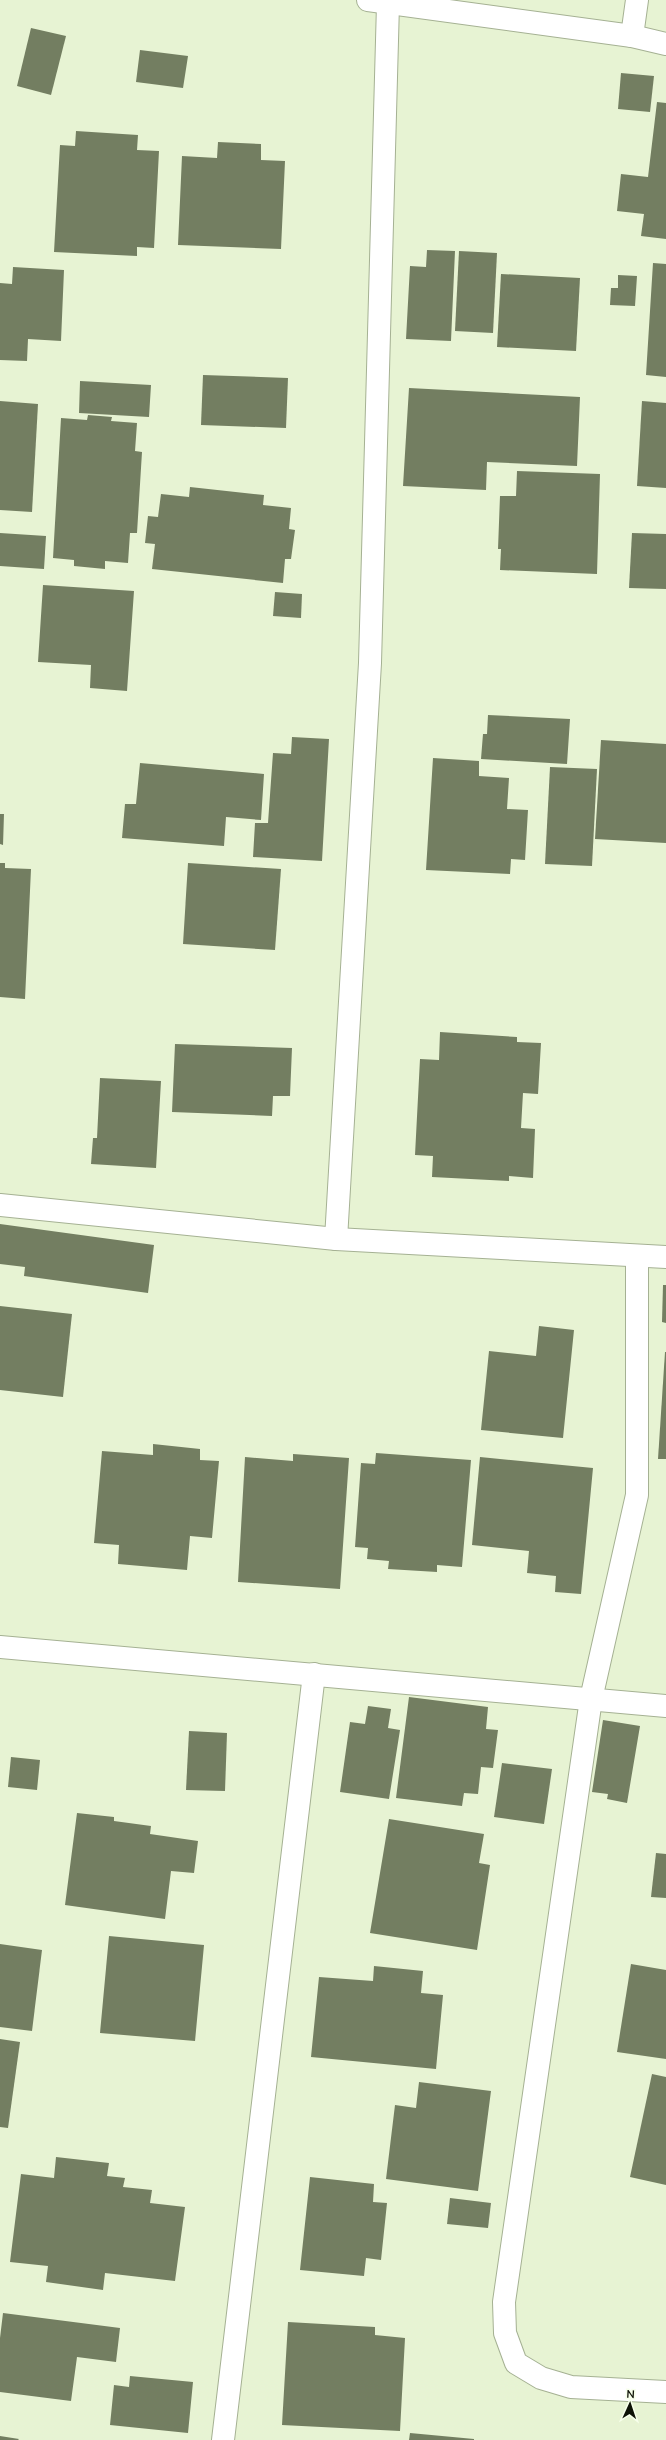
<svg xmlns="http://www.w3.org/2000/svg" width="666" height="2440" viewBox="0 0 666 2440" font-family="Mulish,sans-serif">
  <rect width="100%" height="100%" fill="#e7f3d3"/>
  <g fill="#737e61">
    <path d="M31 28 66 36 51 95 17 86Z"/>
    <path d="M140 50 188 56 183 88 136 82Z"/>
    <path d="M621 73 654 76 650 112 618 109Z"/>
    <path d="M657 102 666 103V239L641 236 644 214 617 211 621 174 648 177Z"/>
    <path d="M76 131 138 135 137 150 159 151 154 248 137 247V256L54 252 60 145 75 146Z"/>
    <path d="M218 142 261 144V160L285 161 281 249 178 245 182 156 217 158Z"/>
    <path d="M427 250 455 251 451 341 406 339 410 266 426 267Z"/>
    <path d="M459 251 497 253 493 333 455 331Z"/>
    <path d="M653 263 666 264V377L646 375Z"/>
    <path d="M13 267 64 270 61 341 28 339 27 361 0 360V283L12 284Z"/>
    <path d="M501 274 580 278 576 351 497 347Z"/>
    <path d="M618 275 637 276 635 306 610 305 611 288H618Z"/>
    <path d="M203 375 288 378 286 428 201 425Z"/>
    <path d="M80 381 151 385 149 417 79 413Z"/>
    <path d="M409 388 580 397 577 466 487 462 486 490 403 486Z"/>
    <path d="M0 401 38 404 32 512 0 510Z"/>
    <path d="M642 401 666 403V488L637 486Z"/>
    <path d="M88 415 112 417 111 421 137 423 135 451 142 452 137 533H130L128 563 105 561V569L74 566V560L53 558 61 418 87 420Z"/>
    <path d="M517 471 600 474 597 574 500 570 501 549H498L500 496H516Z"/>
    <path d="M190 487 264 495 263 505 291 508 289 529 295 530 291 559H285L283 583 152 569 155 544 145 543 148 516 158 517 161 494 189 497Z"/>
    <path d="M0 533 46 536 44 569 0 566Z"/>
    <path d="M632 533 666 534V589L629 588Z"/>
    <path d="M43 585 134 591 127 691 90 688 91 665 38 662Z"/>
    <path d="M275 592 302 594 301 618 273 616Z"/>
    <path d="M488 715 570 719 567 764 481 759 483 734H487Z"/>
    <path d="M292 737 329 739 322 861 253 857 255 823H268L273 753 291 754Z"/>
    <path d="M601 740 666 744V843L595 839Z"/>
    <path d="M433 758 479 761V776L509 778 507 809 528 810 525 860 511 859 510 874 426 870Z"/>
    <path d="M140 763 264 774 261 820 226 817 224 846 122 838 125 804H136Z"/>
    <path d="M550 767 597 769 592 866 545 864Z"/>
    <path d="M0 814H4L3 845 0 844Z"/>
    <path d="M0 863H5V868L31 869 25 999 0 997Z"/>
    <path d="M188 863 281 869 275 950 183 944Z"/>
    <path d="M440 1032 517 1037V1042L541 1043 538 1094 523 1093 521 1128 535 1129 533 1178 509 1176V1181L432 1177 433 1156 415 1155 420 1059 439 1060Z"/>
    <path d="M175 1044 292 1048 290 1096H273L272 1116 172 1112Z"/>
    <path d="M100 1078 161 1081 156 1168 91 1164 93 1138H97Z"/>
    <path d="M0 1224 154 1245 148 1293 24 1276 25 1267 0 1264Z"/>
    <path d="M663 1285H666V1323L662 1322Z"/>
    <path d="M0 1306 72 1314 63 1397 0 1390Z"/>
    <path d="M539 1326 574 1330 563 1438 481 1430 489 1351 536 1356Z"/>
    <path d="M665 1352H666V1459H658Z"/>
    <path d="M153 1444 200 1449V1460L219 1461 212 1538 190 1536 187 1570 118 1564 119 1545 94 1543 102 1451 153 1455Z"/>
    <path d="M376 1453 471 1460 462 1567 437 1565V1572L388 1569 389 1561 367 1559 368 1548 355 1547 361 1463 375 1464Z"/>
    <path d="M293 1454 349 1458 340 1589 238 1582 245 1457 293 1461Z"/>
    <path d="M480 1457 593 1468 581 1594 555 1592 556 1576 527 1573 529 1551 472 1545Z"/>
    <path d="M409 1697 488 1707 486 1729 498 1730 493 1768 481 1767 478 1794 464 1793 462 1806 396 1798Z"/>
    <path d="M368 1706 391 1709 388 1728 400 1730 389 1799 340 1792 350 1722 365 1724Z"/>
    <path d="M603 1720 640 1726 627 1803 607 1799 608 1794 592 1792Z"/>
    <path d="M189 1731 227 1733 225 1791 186 1790Z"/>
    <path d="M11 1757 40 1760 37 1790 8 1787Z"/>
    <path d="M502 1763 552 1769 544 1824 494 1817Z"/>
    <path d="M77 1813 114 1817V1821L151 1826 150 1834 198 1841 194 1873 171 1871 165 1919 65 1905Z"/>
    <path d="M389 1819 484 1834 479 1863 490 1865 477 1950 370 1933Z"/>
    <path d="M656 1853 666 1854V1898L651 1897Z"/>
    <path d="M109 1936 204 1945 195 2041 100 2033Z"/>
    <path d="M0 1944 42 1950 32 2031 0 2027Z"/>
    <path d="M631 1964 666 1970V2059L617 2052Z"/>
    <path d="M374 1966 423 1971 421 1993 443 1995 436 2069 311 2057 319 1977 373 1981Z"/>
    <path d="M0 2039 20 2042 8 2128 0 2127Z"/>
    <path d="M652 2074 666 2077V2185L630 2177Z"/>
    <path d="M419 2082 491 2091 478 2191 386 2179 395 2105 416 2108Z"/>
    <path d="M56 2157 109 2163 107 2176 125 2178 123 2187 152 2190 150 2203 185 2207 175 2281 105 2273 103 2290 46 2282 48 2266 10 2262 21 2174 54 2178Z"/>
    <path d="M310 2177 374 2184 373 2202 387 2203 381 2260 366 2258 364 2276 300 2270Z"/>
    <path d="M450 2198 491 2203 488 2228 447 2224Z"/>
    <path d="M3 2313 120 2328 116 2362 77 2357 71 2401 0 2392V2338Z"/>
    <path d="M288 2322 375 2327V2335L405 2338 400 2431 282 2425Z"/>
    <path d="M130 2376 193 2382 188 2433 110 2425 114 2385 129 2387Z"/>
    <path d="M410 2433 474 2439V2440H409Z"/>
    <path d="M0 2436 19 2439 18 2440H0Z"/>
  </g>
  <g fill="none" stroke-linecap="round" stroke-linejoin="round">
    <g stroke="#a5b193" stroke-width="24">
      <g id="minor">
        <path d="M368 0 632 36 666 44"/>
        <path d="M632 36 637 0"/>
        <path d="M0 1205 336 1239 666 1257"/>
        <path d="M336 1239 370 663 388 4"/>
        <path d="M637 1256V1495L591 1699 504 2302 505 2333 516 2363 541 2378 571 2387 666 2392"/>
        <path d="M0 1647 666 1706"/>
        <path d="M223 2440 314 1674"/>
      </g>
    </g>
    <use href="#minor" stroke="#fff" stroke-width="22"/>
  </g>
  <g transform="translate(630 2404) rotate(3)" stroke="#f7ffeb" stroke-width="3" paint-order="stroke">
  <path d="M0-3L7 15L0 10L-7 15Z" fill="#0d1106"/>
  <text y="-6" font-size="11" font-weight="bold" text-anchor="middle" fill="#0d1106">N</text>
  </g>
</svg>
